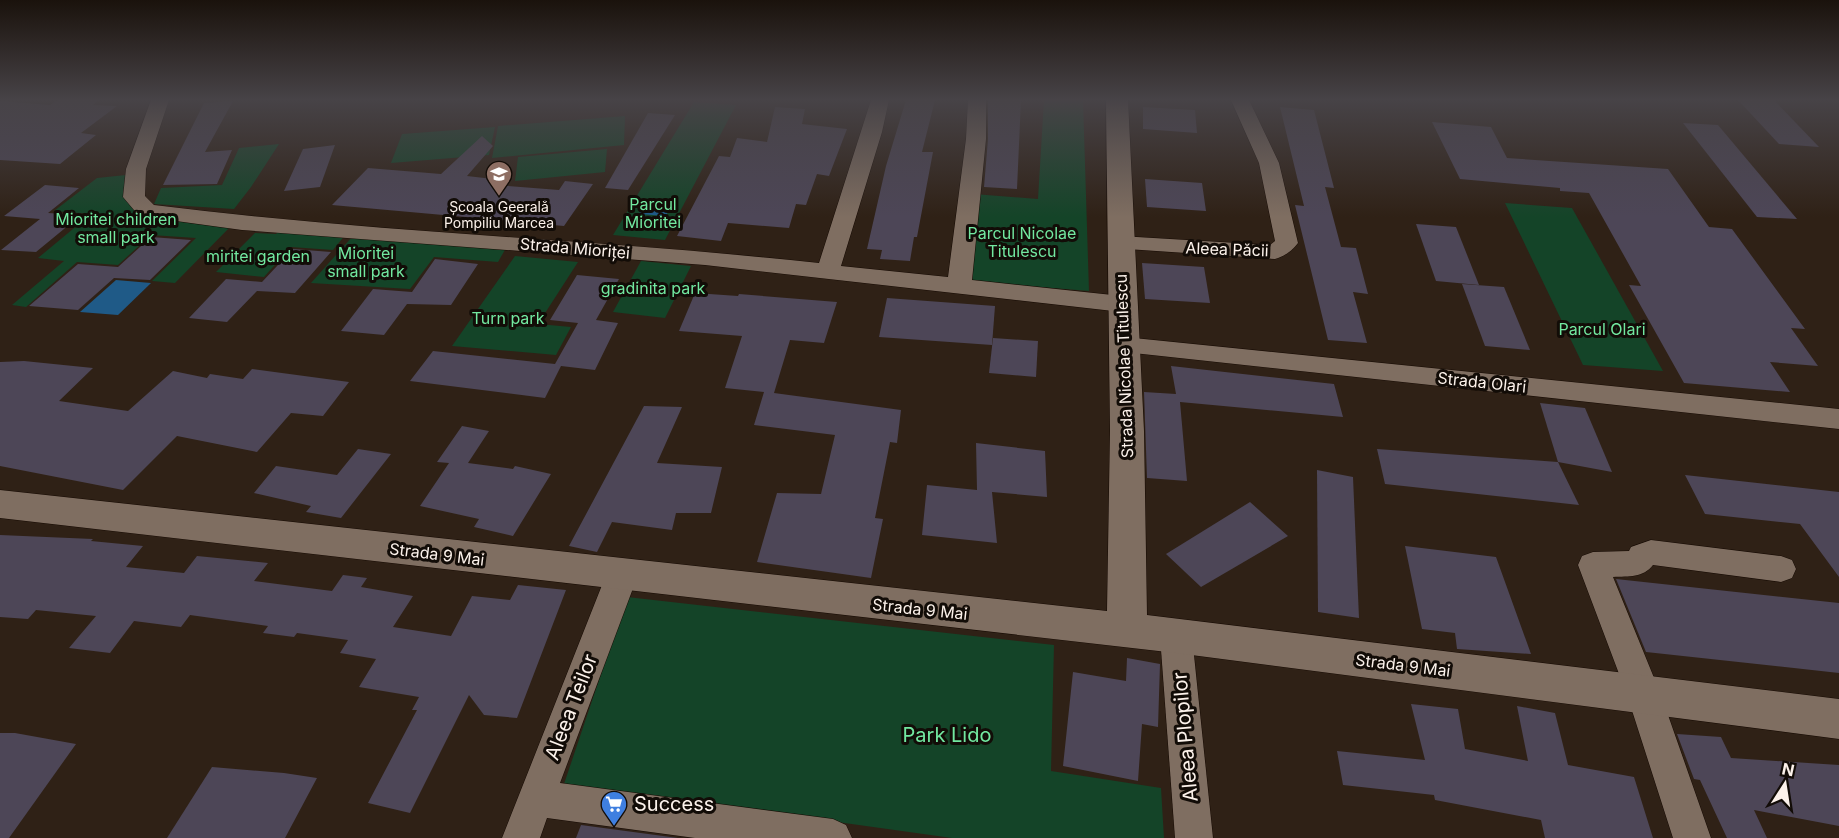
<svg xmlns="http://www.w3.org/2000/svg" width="1839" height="838" viewBox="0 0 1839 838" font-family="Inter,sans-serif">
  <rect width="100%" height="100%" fill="#2f2116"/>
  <g fill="#144428">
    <path d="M1044 100H1083L1089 291 965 281 974 194 1038 199Z"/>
    <path d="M694 102 736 105 665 240 613 235Z"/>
    <path d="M625 116 624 145 492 158 498 126Z"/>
    <path d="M495 127 489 155 391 163 402 134Z"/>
    <path d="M279 144 251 187 234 209 154 204 161 188 222 185 239 148Z"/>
    <path d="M607 149 605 172 515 181 518 157Z"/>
    <path d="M126 175 144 215 153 219 231 226 175 283 152 281 196 238 151 235 118 265 77 262 26 307 12 305 64 261 38 258 91 214 54 211 97 178Z"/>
    <path d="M1505 203 1572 208 1663 371 1583 365Z"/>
    <path d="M281 229 346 234 333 250 291 247 264 277 216 272 255 233 276 234Z"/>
    <path d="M352 237 506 248 498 262 434 257 410 289 311 283Z"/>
    <path d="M515 256 578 262 538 324 571 327 556 355 452 346Z"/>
    <path d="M641 261 691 266 665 318 613 312Z"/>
    <path d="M627 597 1054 645 1051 771 1161 788 1164 838H952L564 784Z"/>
  </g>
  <g fill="#1f5a87">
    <path d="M647 200 673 202 666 216 639 214Z"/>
    <path d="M116 280 151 283 118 315 80 312Z"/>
  </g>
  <g fill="#4d4657">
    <path d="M58 100H99L93 105 117 106 81 133 96 135 60 164 0 160V101L50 105Z"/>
    <path d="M906 100H935L922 152H933L917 237H914L910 261 880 259 882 250 867 249 886 166Z"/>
    <path d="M988 100H1021L1017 189 984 187 988 139Z"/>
    <path d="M1738 100H1774L1819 147 1779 144Z"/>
    <path d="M233 101 205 152 232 150 217 184 163 185 204 103Z"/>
    <path d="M775 107 805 109 802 124 847 129 829 176 817 174 806 205 796 204 789 228 728 223 721 241 677 236 719 156 730 157 737 138 767 142Z"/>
    <path d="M1143 107 1195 110 1197 133 1143 129Z"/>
    <path d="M1280 107 1314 110 1334 188 1325 187 1341 247 1356 248 1368 294 1353 292 1367 343 1328 340 1295 205 1304 206Z"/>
    <path d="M648 113 675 115 628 190 605 188Z"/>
    <path d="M1432 122 1491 127 1507 158 1668 169 1709 227 1732 229 1805 329 1791 328 1818 366 1770 362 1790 392 1684 383 1629 285 1641 286 1589 193 1560 191V188L1460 179Z"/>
    <path d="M1683 123 1718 125 1797 219 1757 217Z"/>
    <path d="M482 136 493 146 467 176 502 180 497 185 559 190 565 181 593 184 564 226 332 205 368 168 441 174Z"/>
    <path d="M335 145 320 187 284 191 303 149Z"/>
    <path d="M1145 179 1202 183 1206 211 1147 207Z"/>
    <path d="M45 185 79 188 48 213 81 215 36 252 1 250 40 219 4 216Z"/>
    <path d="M1416 224 1456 227 1479 285 1436 281Z"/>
    <path d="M151 237 191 240 150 280 114 278 78 310 29 306 78 264 118 267Z"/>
    <path d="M293 249 331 252 295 293 257 291 227 322 189 318 226 279 262 282Z"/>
    <path d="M435 259 478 264 451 305 407 304 384 335 341 331 373 289 412 292Z"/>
    <path d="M1142 263 1204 267 1210 303 1145 299Z"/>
    <path d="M577 275 619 279 596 320 618 323 595 370 561 366 545 398 410 381 433 351 555 364 578 323 550 320Z"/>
    <path d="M1462 284 1504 287 1530 350 1485 346Z"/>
    <path d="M695 293 738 296 739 294 837 302 824 343 790 340 774 393 901 410 897 443 890 442 875 518 883 519 871 578 757 562 777 493 821 494 835 435 754 425 764 392 725 388 742 336 679 331Z"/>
    <path d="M887 298 995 306 992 345 879 337Z"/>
    <path d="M993 338 1038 341 1036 377 989 373Z"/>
    <path d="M24 361 93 368 59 401 128 411 173 371 207 378 210 374 243 379 252 369 349 382 323 416 291 413 257 452 177 436 123 490 0 466V362Z"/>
    <path d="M1171 366 1334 384 1343 417 1180 402 1187 481 1147 478 1144 392 1176 394Z"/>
    <path d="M1540 403 1585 408 1612 472 1558 462Z"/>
    <path d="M644 406 682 407 657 463 722 467 711 513H676L672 530 612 522 597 552 569 546Z"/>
    <path d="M462 426 489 431 468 463 513 469 515 466 551 474 513 536 474 527 479 519 420 506 449 463 437 462Z"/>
    <path d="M976 443 1045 451 1047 497 992 492 997 543 922 535 927 485 977 490Z"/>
    <path d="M358 449 391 454 341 518 306 512 311 506 254 493 276 466 337 475Z"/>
    <path d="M1377 449 1558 462 1579 505 1385 484Z"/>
    <path d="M1317 470 1353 477 1359 618 1318 612Z"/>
    <path d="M1685 475 1839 492V577L1800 524 1705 514Z"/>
    <path d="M1250 502 1288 536 1201 587 1166 554Z"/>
    <path d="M0 535 93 539 91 541 143 546 126 567 184 573 197 556 268 563 254 581 332 591 343 575 367 578 361 587 413 596 393 627 451 636 472 596 510 600 518 585 566 590 517 718 484 715 469 695 410 813 368 803 417 710H412L419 697 359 687 376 659 340 653 348 640 297 633 294 637 263 633 268 626 190 615 181 627 134 621 110 653 69 648 96 616 36 610 28 619 0 617Z"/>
    <path d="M1405 546 1496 557 1531 654 1457 649 1455 633 1422 629Z"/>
    <path d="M1616 579 1839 603V673L1646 652Z"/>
    <path d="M1127 658 1160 664 1158 727 1142 724 1138 781 1063 766 1073 672 1126 681Z"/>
    <path d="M1411 704 1458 709 1465 749 1528 761 1517 706 1555 713 1568 765 1634 777 1653 838H1545L1541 820 1435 800 1434 795 1343 785 1337 751 1425 760Z"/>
    <path d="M0 733H15L76 744 9 838H0Z"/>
    <path d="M1677 734 1721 737 1731 758 1839 765V826L1754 810 1767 838H1727L1700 780 1694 779Z"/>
    <path d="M212 767 284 773 317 778 285 838H167Z"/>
    <path d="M581 825 678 838H576Z"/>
  </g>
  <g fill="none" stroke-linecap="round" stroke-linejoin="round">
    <g stroke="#160a03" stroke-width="1">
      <g id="street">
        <path d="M151 100H169L146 169 145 196 154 205C374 233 597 239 819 263L871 100H889L882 132 841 266 948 277 966 139 968 100H986V139L972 280 1122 296 1130 299 1134 304 1130 309 1122 312 705 265 242 230 147 217 139 216 123 197 126 169Z"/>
        <path d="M1231 100H1249L1279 163 1298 243C1292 251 1285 256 1275 259L1112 248 1109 243 1112 238 1120 236 1270 245 1275 241 1259 163Z"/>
        <path d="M1124 337 1839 409V429L1115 351 1111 345 1115 339Z"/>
        <path d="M1651 540 1781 556 1792 560 1796 569 1792 578 1781 582 1653 565C1643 578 1629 576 1613 577L1661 695 1711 838H1673L1627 695 1578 565 1582 556 1593 552 1629 551 1631 547Z"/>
        <path d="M622 562 633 566 638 575 560 783 833 819 846 825 852 838H695L547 818 540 838H502L606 575 611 566Z"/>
        <path d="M1176 622 1188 626 1192 636 1213 838H1175L1160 636 1164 626Z"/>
      </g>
    </g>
    <g stroke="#160a03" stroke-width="1">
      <path id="secondary" d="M1106 100H1128L1144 431 1147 615 1839 699V739L1176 653 0 518V490L1107 611 1110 431Z"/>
    </g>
    <use href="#street" fill="#7f6e61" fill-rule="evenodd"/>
    <use href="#secondary" fill="#7f6e61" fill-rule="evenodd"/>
  </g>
  <linearGradient id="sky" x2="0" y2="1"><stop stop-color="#1a120c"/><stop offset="0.46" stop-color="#474347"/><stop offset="1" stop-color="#474347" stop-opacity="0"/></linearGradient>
  <rect width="1839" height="217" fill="url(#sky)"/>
  <defs>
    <g id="school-pin" transform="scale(1.35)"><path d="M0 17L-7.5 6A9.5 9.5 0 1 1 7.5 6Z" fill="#8d6e63" stroke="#120c07"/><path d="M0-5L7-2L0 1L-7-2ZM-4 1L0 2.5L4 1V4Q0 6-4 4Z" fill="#fff"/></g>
    <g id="supermarket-pin" transform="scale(1.35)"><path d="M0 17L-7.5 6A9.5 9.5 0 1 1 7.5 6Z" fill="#3f7fe0" stroke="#120c07"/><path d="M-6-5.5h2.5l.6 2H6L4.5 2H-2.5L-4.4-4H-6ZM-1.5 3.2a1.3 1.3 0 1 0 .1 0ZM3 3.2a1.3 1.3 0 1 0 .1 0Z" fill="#fff"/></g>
  </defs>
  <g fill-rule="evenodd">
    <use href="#school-pin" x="499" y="174"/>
    <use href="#supermarket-pin" x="614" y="804"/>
  </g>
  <g text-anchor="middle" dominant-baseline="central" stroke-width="6" stroke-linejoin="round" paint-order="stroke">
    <g font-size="14" fill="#fcf2eb" stroke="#120c07">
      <text x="499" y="206">Școala Geerală<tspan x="499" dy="16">Pompiliu Marcea</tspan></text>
    </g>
    <g font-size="16" fill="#72e8a0" stroke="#120c07">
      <text x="653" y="204">Parcul<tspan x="653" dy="18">Mioritei</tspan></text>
      <text x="116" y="219">Mioritei children<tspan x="116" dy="18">small park</tspan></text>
      <text x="1022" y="233">Parcul Nicolae<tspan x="1022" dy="18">Titulescu</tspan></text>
      <text x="366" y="253">Mioritei<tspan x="366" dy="18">small park</tspan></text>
      <text x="258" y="256">miritei garden</text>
      <text x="653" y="288">gradinita park</text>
      <text x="508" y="318">Turn park</text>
      <text x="1602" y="329">Parcul Olari</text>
    </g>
    <g font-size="16" fill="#fcf2eb" stroke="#120c07">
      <text transform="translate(575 248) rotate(5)">Strada Mioriței</text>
      <text transform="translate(1227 249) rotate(2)">Aleea Păcii</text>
      <text transform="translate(1124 366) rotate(-92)">Strada Nicolae Titulescu</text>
      <text transform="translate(1482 382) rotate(6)">Strada Olari</text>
      <text transform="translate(437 554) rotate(7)">Strada 9 Mai</text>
      <text transform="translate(920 609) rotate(6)">Strada 9 Mai</text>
      <text transform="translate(1403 665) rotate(7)">Strada 9 Mai</text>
    </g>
    <g font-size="20" fill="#fcf2eb" stroke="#120c07">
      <text transform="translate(571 707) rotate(-69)">Aleea Teilor</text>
      <text transform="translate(1185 737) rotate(-95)">Aleea Plopilor</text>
    </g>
    <g font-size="20" fill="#72e8a0" stroke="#120c07">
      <text x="947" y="735">Park Lido</text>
    </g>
    <g font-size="20" fill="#fcf2eb" stroke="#120c07" text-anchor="start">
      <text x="634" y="804">Success</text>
    </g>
  </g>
  <g transform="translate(1785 784) rotate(12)" stroke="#120c07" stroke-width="4.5" paint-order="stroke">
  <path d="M0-4.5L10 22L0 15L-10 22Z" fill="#fcf2eb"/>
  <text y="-9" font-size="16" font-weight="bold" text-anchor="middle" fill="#fcf2eb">N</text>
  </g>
</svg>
